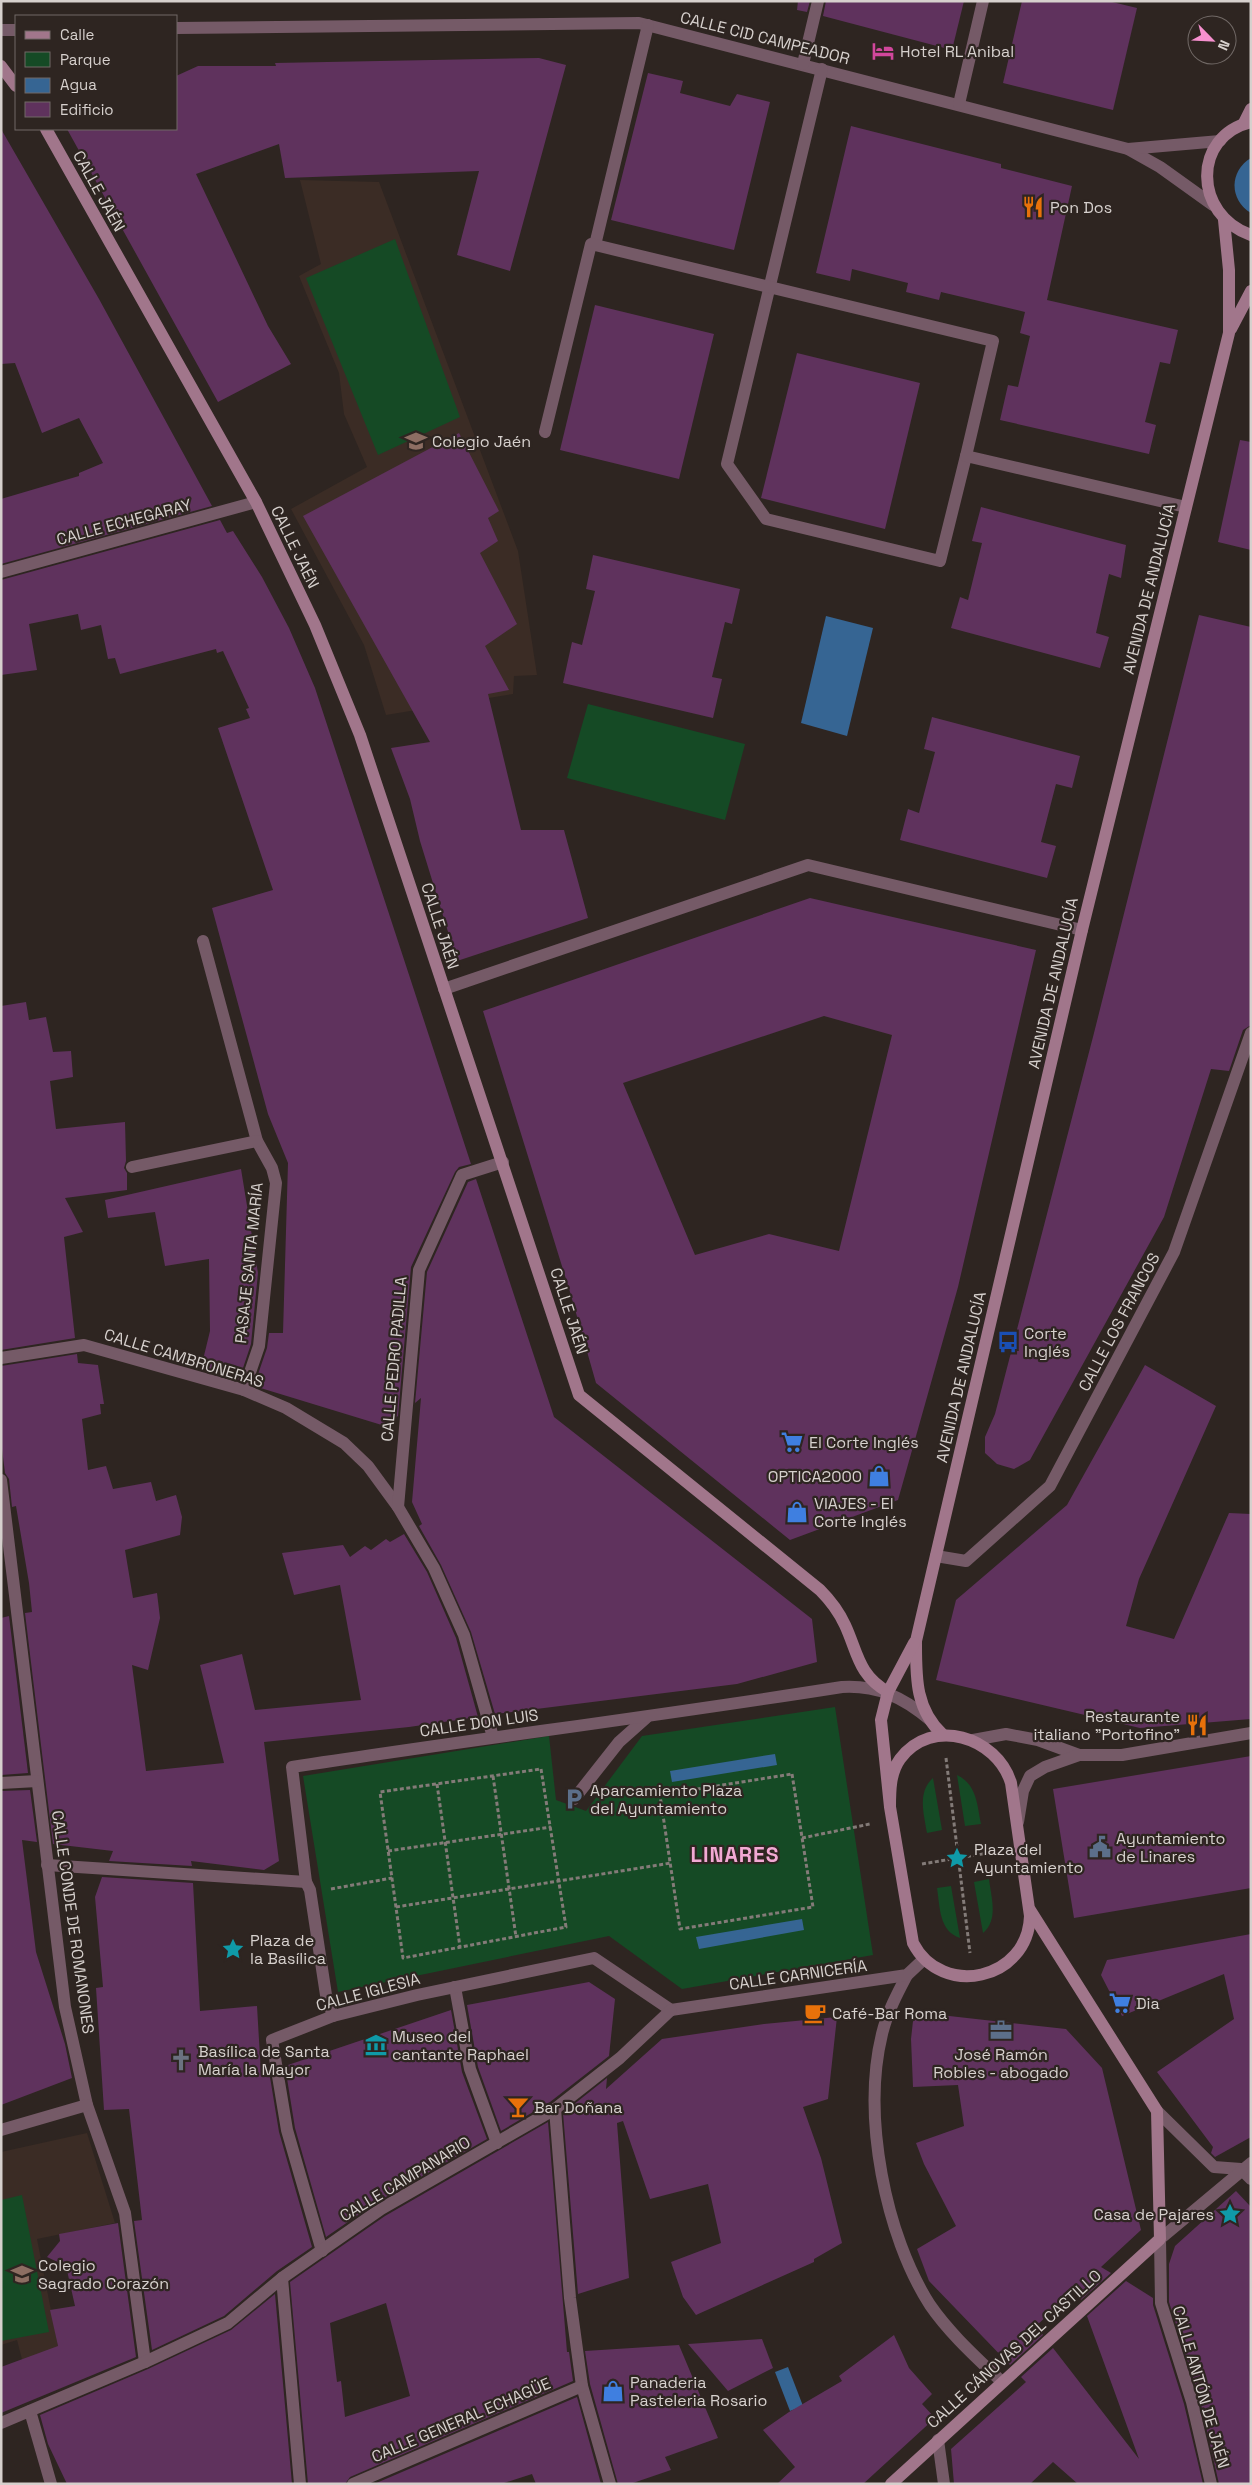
<svg xmlns="http://www.w3.org/2000/svg" width="1252" height="2485" viewBox="0 0 1252 2485" font-family="'Space Grotesk',sans-serif">
  <rect width="100%" height="100%" fill="#2e2521"/>
  <g fill="#3b2c25">
    <path d="M300 180 379 182 518 551 537 675 514 676 513 694 386 715 364 645 291 509 367 467 344 414 339 373 299 276 321 264Z"/>
    <path d="M87 2133 115 2223 37 2239 65 2382 32 2398 17 2340 1 2345V2152Z"/>
  </g>
  <g fill="#154a25">
    <path d="M395 239 460 417 378 455 306 278Z"/>
    <path d="M588 704 745 744 725 820 567 778Z"/>
    <path d="M835 1707 873 1955 682 1989 609 1936 338 1992 303 1776 549 1736 556 1800 586 1811 642 1736Z"/>
    <path d="M957 1775C977 1785 977 1804 981 1824L965 1826Z"/>
    <path d="M933 1778 942 1830 927 1833C924 1814 917 1792 933 1778Z"/>
    <path d="M989 1879C991 1897 999 1920 983 1933L974 1882Z"/>
    <path d="M951 1886 960 1938C939 1931 940 1907 937 1888Z"/>
    <path d="M22 2195 49 2332 1 2341V2200Z"/>
  </g>
  <g fill="#366593">
    <path d="M1251 158V213C1229 200 1229 171 1251 158Z"/>
    <path d="M826 616 873 628 847 736 801 723Z"/>
    <path d="M775 1754 777 1765 672 1782 670 1771Z"/>
    <path d="M802 1919 804 1930 699 1949 696 1937Z"/>
    <path d="M788 2367 803 2406 790 2411 775 2372Z"/>
  </g>
  <g fill="#5f325d" fill-rule="evenodd">
    <path d="M798 1H810L807 12 797 10Z"/>
    <path d="M826 1H964L952 50 823 16Z"/>
    <path d="M1022 1H1108L1137 8 1113 110 1003 83Z"/>
    <path d="M539 58 566 65 510 271 457 255 479 171 285 178 279 144 196 174 268 326 291 364 218 402 67 129H176V76L198 66H276L275 63Z"/>
    <path d="M648 73 683 81 680 93 730 106 737 94 770 102 734 250 611 220Z"/>
    <path d="M851 126 1001 164V168L1072 186 1047 300 1178 330 1170 364 1160 362 1145 422 1156 425 1149 454 1000 420 1008 385 1018 387 1030 336 1020 333 1025 312 941 292 939 300 906 292 908 283 852 269 850 281 816 273Z"/>
    <path d="M1 129 99 299 212 506 1 564V499L79 476V473L103 463 79 418 42 433 15 363 1 364Z"/>
    <path d="M595 305 714 334 679 479 560 450Z"/>
    <path d="M797 353 920 383 885 529 761 498Z"/>
    <path d="M459 433 499 511 488 518 498 541 480 553 517 624 485 646 509 690 488 694 521 830H564L588 918 457 961 420 841 410 799 391 748 430 742 303 516Z"/>
    <path d="M1240 440 1251 442V550L1218 542Z"/>
    <path d="M981 507 1126 545 1121 578 1109 574 1096 633 1109 637 1100 668 951 628 960 597 968 600 982 543 972 541Z"/>
    <path d="M220 520 227 533 233 531 262 577 289 628 315 688 471 1164 459 1167 455 1172 411 1267 398 1416 385 1426 254 1386 267 1348 269 1333H283L288 1163 268 1114 212 908 273 890 218 728 250 718 246 709 249 708 223 651 217 653 216 649 120 674 115 658 108 659 101 625 81 630 78 614 29 624 37 670 1 675V580Z"/>
    <path d="M593 555 740 589 732 624 725 622 712 677 722 679 713 718 563 683 572 642 582 645 595 591 586 589Z"/>
    <path d="M1199 615 1251 627V1025L1243 1030 1229 1071 1211 1069 1164 1217 1030 1460 1014 1469 997 1464 985 1453V1437L995 1414 1094 1033Z"/>
    <path d="M932 717 1080 756 1072 788 1056 784 1041 842 1056 846 1047 878 900 840 908 809 919 813 935 752 924 749Z"/>
    <path d="M810 898 1036 950 958 1287 898 1500 790 1540 596 1383 570 1292 483 1011ZM824 1016 892 1035 839 1251 769 1234 695 1255 623 1083Z"/>
    <path d="M26 1002 29 1020 46 1017 53 1052 71 1051 73 1077 50 1081 56 1129 125 1122 126 1161 124 1168 127 1173V1190L65 1198 83 1232 64 1237 75 1338 1 1350V1006Z"/>
    <path d="M241 1169 258 1273 251 1344 239 1380 201 1368 210 1331 209 1259 165 1266 155 1212 108 1218 105 1200Z"/>
    <path d="M476 1179 554 1417 812 1619 817 1662 737 1684 495 1714 471 1632 441 1565 419 1526 422 1524 412 1502 421 1398 415 1403 427 1272 468 1182Z"/>
    <path d="M77 1354 78 1363 98 1365 104 1404H100L101 1414 82 1419 88 1470 106 1466 113 1489 151 1482 156 1501 176 1495 182 1517 180 1535 125 1550 133 1598 157 1593 160 1618 148 1670 132 1665 146 1771 224 1763 200 1665 242 1654 255 1710 361 1700 340 1585 294 1595 282 1553 343 1545 350 1557 365 1546 371 1550 386 1539 390 1542 404 1534 427 1572 456 1638 478 1717 409 1727 264 1742 279 1861 264 1870 191 1861 192 1866 109 1861 113 1851 53 1844 25 1613 32 1612 29 1583 16 1506 12 1507 9 1479 5 1473 1 1441V1366Z"/>
    <path d="M1145 1365 1216 1406 1139 1579 1126 1626 1174 1639 1229 1513 1251 1514V1719L1140 1728 936 1680 956 1600 1067 1505Z"/>
    <path d="M9 1616 28 1773 1 1775V1618Z"/>
    <path d="M1251 1756V1888L1074 1918 1053 1789Z"/>
    <path d="M30 1790 37 1842 22 1840 36 1952 65 2044 72 2078 1 2105V1791Z"/>
    <path d="M102 1877 193 1883 200 2011 257 2006 261 2074 269 2071 279 2132 312 2247 277 2271 224 2316 152 2350 134 2221 142 2220 129 2109 104 2110 96 1988 103 1987 95 1897Z"/>
    <path d="M1251 1934V2137L1215 2157 1211 2153 1213 2147 1157 2072 1234 2019 1224 1974 1122 2016 1101 1975 1107 1960Z"/>
    <path d="M589 1982 615 1999 609 2056 550 2102 501 2131 478 2067 467 2005Z"/>
    <path d="M451 2010 462 2072 487 2139 377 2202 326 2237 295 2128 285 2066Z"/>
    <path d="M914 2012 1066 2029 1102 2068 1141 2230 1101 2267 1111 2273 1081 2300 1077 2288 1036 2326 1043 2335 1010 2365 929 2281 917 2249 956 2226 924 2164 916 2143 964 2126 958 2085 913 2087 911 2039Z"/>
    <path d="M837 2017 828 2099 803 2107 821 2158 842 2243 814 2259V2262L696 2315 683 2297 671 2262 721 2243 708 2184 650 2199 623 2121 617 2123 629 2278 578 2294 563 2113 607 2078 606 2089 662 2039 764 2024Z"/>
    <path d="M548 2122 567 2352H569L573 2381 350 2477 345 2484H308L290 2282 385 2216ZM386 2303 410 2396 345 2417 341 2381 337 2382 330 2323Z"/>
    <path d="M1236 2191 1251 2207V2484H1219L1200 2400 1169 2302V2264L1175 2246Z"/>
    <path d="M118 2223 136 2357 1 2413V2367L58 2346 50 2310 75 2306 66 2266 47 2257 60 2241 59 2234Z"/>
    <path d="M1126 2281 1153 2298V2305L1184 2404 1203 2484H1078L1053 2462 1030 2484H954L951 2449 1026 2382 1021 2377 1053 2348 1139 2459 1087 2316Z"/>
    <path d="M275 2294 292 2484H67L48 2444 40 2415 148 2369 231 2330Z"/>
    <path d="M894 2335 909 2368 932 2394 922 2404 935 2418 863 2484H777L795 2467 763 2430 789 2412 842 2381 839 2376Z"/>
    <path d="M762 2339 773 2368 728 2391 688 2344Z"/>
    <path d="M679 2345 718 2438 665 2457 671 2470 630 2484H618L590 2384 585 2351Z"/>
    <path d="M577 2397 601 2484H536L532 2474 501 2484H374Z"/>
  </g>
  <g fill="none" stroke-linecap="round" stroke-linejoin="round">
    <g stroke="#837b78" stroke-width="3" stroke-dasharray="4 2.5" stroke-linecap="butt">
      <path d="M946 1758 970 1953"/>
      <path d="M541 1769 566 1927 403 1958 380 1792Z"/>
      <path d="M792 1774 813 1907 680 1929 660 1795Z"/>
      <path d="M493 1776 516 1937"/>
      <path d="M437 1784 460 1947"/>
      <path d="M802 1838 870 1824"/>
      <path d="M388 1851 551 1827"/>
      <path d="M922 1864 1000 1851"/>
      <path d="M331 1889 392 1878"/>
      <path d="M396 1907 671 1863"/>
    </g>
    <g stroke="#755a67" stroke-width="12">
      <path d="M574 1799 619 1742 646 1718"/>
      <path d="M455 1987 470 2069 497 2143"/>
    </g>
    <g stroke="#755a67" stroke-width="12">
      <path d="M176 28 639 23 1128 149 1160 167 1213 205"/>
      <path d="M1 30H16"/>
      <path d="M803 64 818 1"/>
      <path d="M822 69 727 464 766 519 940 561 966 456"/>
      <path d="M959 104 983 1"/>
      <path d="M1128 149 1220 141"/>
      <path d="M595 245 648 25"/>
      <path d="M545 432 591 244 993 341 966 456 1186 507"/>
      <path d="M1 572 256 502"/>
      <path d="M203 941 257 1141 272 1168 276 1183 259 1346 244 1390"/>
      <path d="M444 989 808 865 1082 930"/>
      <path d="M132 1167 257 1141"/>
      <path d="M1 1358 84 1345 244 1390 286 1408 344 1443 368 1466 398 1507 434 1568 464 1635 493 1737"/>
      <path d="M1 1480 65 2007 87 2105 125 2213 145 2362"/>
      <path d="M398 1507 419 1270 462 1175 503 1162"/>
      <path d="M936 1556 966 1561 1050 1486 1174 1252 1251 1033"/>
      <path d="M973 1740 1006 1734 1038 1740 1079 1755"/>
      <path d="M1 1783 37 1781"/>
      <path d="M1018 1822 1023 1791 1030 1776 1045 1767 1079 1755H1122L1251 1733"/>
      <path d="M47 1865 306 1882"/>
      <path d="M907 1975C897 1994 887 2013 882 2034 862 2116 885 2235 930 2305 950 2334 977 2358 1002 2382"/>
      <path d="M671 2010 907 1975 923 1960"/>
      <path d="M333 2016 326 1995 310 1890 306 1882 292 1767C475 1739 659 1716 842 1687 877 1685 903 1697 930 1720"/>
      <path d="M555 2109 570 2298 582 2386 610 2484"/>
      <path d="M1157 2111 1214 2167 1241 2169"/>
      <path d="M1 2130 87 2105"/>
      <path d="M1241 2169 1251 2179"/>
      <path d="M322 2251 287 2130 272 2040 333 2016 417 1995 594 1958 671 2010"/>
      <path d="M282 2278 300 2484"/>
      <path d="M30 2411 51 2484"/>
      <path d="M1 2423 145 2362 228 2323 282 2278 381 2209 555 2109 620 2058 671 2010"/>
      <path d="M938 2440 944 2484"/>
      <path d="M353 2484 582 2386"/>
      <path d="M1211 2484 1192 2402 1161 2303 1160 2239 1251 2163"/>
    </g>
    <g stroke="#a1768b" stroke-width="12">
      <path d="M1 66 16 86"/>
      <path d="M1251 122C1192 136 1193 215 1251 235"/>
      <path d="M1244 123 1251 109"/>
      <path d="M46 129 256 502 315 625 360 735 579 1395 820 1590C830 1600 839 1612 845 1625 858 1653 858 1675 888 1692"/>
      <path d="M1231 329 1251 291"/>
      <path d="M943 1735C915 1709 916 1677 916 1641L1082 930 1229 333V270L1224 220"/>
      <path d="M890 1807C890 1791 890 1773 900 1759 932 1716 997 1737 1011 1783L1030 1916C1028 1980 942 1999 913 1943L890 1807 881 1720 888 1692 914 1643"/>
      <path d="M891 2484 1160 2239 1157 2111 1030 1910"/>
    </g>
  </g>
  <defs>
    <g id="hotel-bare" transform="scale(1.725)"><path d="M-6-4.5h1.5V1H6V5H4.5V3h-9V5H-6ZM-4 0a1.8 1.8 0 1 1 3.6 0ZM.5 0V-2.5h3Q6-2.5 6 0Z" fill="#d1479c" stroke="#2e2521" stroke-width="2.5" paint-order="stroke"/></g>
    <g id="restaurant-bare" transform="scale(1.725)"><path d="M-5-6h1v4h1v-4h1v4h1v-4h1v5L-1.5 .5V6h-2V.5L-5-1ZM5-6V6H3V1.5H1.5Q1.5-4 5-6Z" fill="#e8710a" stroke="#2e2521" stroke-width="2.5" paint-order="stroke"/></g>
    <g id="school-bare" transform="scale(1.725)"><path d="M0-5L7-2L0 1L-7-2ZM-4 1L0 2.5L4 1V4Q0 6-4 4Z" fill="#8d6e63" stroke="#2e2521" stroke-width="2.5" paint-order="stroke"/></g>
    <g id="bus-bare" transform="scale(1.725)"><path d="M-5-6H5V4H4V6H2V4H-2V6H-4V4H-5ZM-3.5-4V0h7V-4ZM-3.5 1.2v1.5H-2V1.2ZM2 1.2v1.5H3.5V1.2Z" fill="#1a4fb4" stroke="#2e2521" stroke-width="2.5" paint-order="stroke"/></g>
    <g id="supermarket-bare" transform="scale(1.725)"><path d="M-6-5.5h2.5l.6 2H6L4.5 2H-2.5L-4.4-4H-6ZM-1.5 3.2a1.3 1.3 0 1 0 .1 0ZM3 3.2a1.3 1.3 0 1 0 .1 0Z" fill="#3f7fe0" stroke="#2e2521" stroke-width="2.5" paint-order="stroke"/></g>
    <g id="shop-bare" transform="scale(1.725)"><path d="M-5-2.5h2.3a2.7 3.5 0 0 1 5.4 0H5L5.5 6h-11ZM-1.5-2.5h3a1.5 2.3 0 0 0-3 0Z" fill="#3f7fe0" stroke="#2e2521" stroke-width="2.5" paint-order="stroke"/></g>
    <g id="parking-bare" transform="scale(1.725)"><path d="M-3.5-5.5H1a3.5 3.5 0 0 1 0 7H-1V5.5H-3.5ZM-1-3.4V-.6H.8a1.4 1.4 0 0 0 0-2.8Z" fill="#5c6f8a" stroke="#2e2521" stroke-width="2.5" paint-order="stroke"/></g>
    <g id="civic-bare" transform="scale(1.725)"><path d="M-.6-6.5H3V-4.5H.6V-3L4-1V1h2V6H-6V1h2V-1L-.6-3ZM-1.2 2.5V6h2.4V2.5Z" fill="#5c6f8a" stroke="#2e2521" stroke-width="2.5" paint-order="stroke"/></g>
    <g id="sight-bare" transform="scale(1.725)"><path d="M0-6L1.8-2.2L6-1.7L2.9 1.2L3.7 5.4L0 3.3L-3.7 5.4L-2.9 1.2L-6-1.7L-1.8-2.2Z" fill="#0f9aa8" stroke="#2e2521" stroke-width="2.5" paint-order="stroke"/></g>
    <g id="cafe-bare" transform="scale(1.725)"><path d="M-5.5-4.5H6V0H3Q3 3.5 0 3.5H-2.5Q-5.5 3.5-5.5 0ZM3-3.2v2h1.7v-2ZM-6 4.5H4V6H-6Z" fill="#e8710a" stroke="#2e2521" stroke-width="2.5" paint-order="stroke"/></g>
    <g id="office-bare" transform="scale(1.725)"><path d="M-6-3h4V-5.5h4V-3h4V5H-6ZM-1-4.5V-3h2v-1.5ZM-6 0V1H6V0Z" fill="#5c6f8a" stroke="#2e2521" stroke-width="2.5" paint-order="stroke"/></g>
    <g id="museum-bare" transform="scale(1.725)"><path d="M0-6L6-3V-2H-6V-3ZM-5-1h2V3h-2ZM-1-1h2V3h-2ZM3-1h2V3H3ZM-6 4H6V6H-6Z" fill="#0f9aa8" stroke="#2e2521" stroke-width="2.5" paint-order="stroke"/></g>
    <g id="church-bare" transform="scale(1.725)"><path d="M-1.2-6h2.4v3.5h3.3v2.4h-3.3V6h-2.4V-.1h-3.3v-2.4h3.3Z" fill="#6b7280" stroke="#2e2521" stroke-width="2.5" paint-order="stroke"/></g>
    <g id="bar-bare" transform="scale(1.725)"><path d="M-6-5H6L.8 .8V4.5H3.5V6h-7V4.5H-.8V.8Z" fill="#e8710a" stroke="#2e2521" stroke-width="2.5" paint-order="stroke"/></g>
  </defs>
  <g fill-rule="evenodd">
    <use href="#hotel-bare" x="883" y="51"/>
    <use href="#restaurant-bare" x="1033" y="207"/>
    <use href="#school-bare" x="416" y="441"/>
    <use href="#bus-bare" x="1008" y="1342"/>
    <use href="#supermarket-bare" x="792" y="1442"/>
    <use href="#shop-bare" x="879" y="1476"/>
    <use href="#shop-bare" x="797" y="1512"/>
    <use href="#restaurant-bare" x="1197" y="1725"/>
    <use href="#parking-bare" x="574" y="1799"/>
    <use href="#civic-bare" x="1100" y="1847"/>
    <use href="#sight-bare" x="957" y="1858"/>
    <use href="#sight-bare" x="233" y="1949"/>
    <use href="#supermarket-bare" x="1120" y="2003"/>
    <use href="#cafe-bare" x="815" y="2013"/>
    <use href="#office-bare" x="1001" y="2030"/>
    <use href="#museum-bare" x="376" y="2045"/>
    <use href="#church-bare" x="181" y="2060"/>
    <use href="#bar-bare" x="518" y="2107"/>
    <use href="#sight-bare" x="1230" y="2214"/>
    <use href="#school-bare" x="22" y="2274"/>
    <use href="#shop-bare" x="613" y="2391"/>
  </g>
  <g text-anchor="middle" dominant-baseline="central" stroke-width="4.5" stroke-linejoin="round" paint-order="stroke">
    <g font-size="16" fill="#d6d0cd" stroke="#2e2521">
      <text transform="translate(765 38) rotate(14)">CALLE CID CAMPEADOR</text>
      <text transform="translate(99 191) rotate(61)">CALLE JAÉN</text>
      <text transform="translate(124 522) rotate(-15)">CALLE ECHEGARAY</text>
      <text transform="translate(295 547) rotate(64)">CALLE JAÉN</text>
      <text transform="translate(1149 589) rotate(-76)">AVENIDA DE ANDALUCÍA</text>
      <text transform="translate(440 926) rotate(72)">CALLE JAÉN</text>
      <text transform="translate(1053 983) rotate(-77)">AVENIDA DE ANDALUCÍA</text>
      <text transform="translate(249 1263) rotate(-84)">PASAJE SANTA MARÍA</text>
      <text transform="translate(569 1311) rotate(72)">CALLE JAÉN</text>
      <text transform="translate(1119 1322) rotate(-62)">CALLE LOS FRANCOS</text>
      <text transform="translate(184 1358) rotate(17)">CALLE CAMBRONERAS</text>
      <text transform="translate(394 1359) rotate(-85)">CALLE PEDRO PADILLA</text>
      <text transform="translate(961 1377) rotate(-77)">AVENIDA DE ANDALUCÍA</text>
      <text transform="translate(479 1723) rotate(-8)">CALLE DON LUIS</text>
      <text transform="translate(73 1922) rotate(82)">CALLE CONDE DE ROMANONES</text>
      <text transform="translate(798 1975) rotate(-8)">CALLE CARNICERÍA</text>
      <text transform="translate(368 1992) rotate(-15)">CALLE IGLESIA</text>
      <text transform="translate(405 2179) rotate(-31)">CALLE CAMPANARIO</text>
      <text transform="translate(1014 2349) rotate(-42)">CALLE CÁNOVAS DEL CASTILLO</text>
      <text transform="translate(1201 2387) rotate(74)">CALLE ANTÓN DE JAÉN</text>
      <text transform="translate(461 2420) rotate(-23)">CALLE GENERAL ECHAGÜE</text>
    </g>
    <g font-size="16" fill="#d6d0cd" stroke="#2e2521" text-anchor="start">
      <text x="900" y="51">Hotel RL Anibal</text>
      <text x="1050" y="207">Pon Dos</text>
      <text x="432" y="441">Colegio Jaén</text>
      <text x="1024" y="1333">Corte<tspan x="1024" dy="18">Inglés</tspan></text>
      <text x="809" y="1442">El Corte Inglés</text>
      <text x="862" y="1476" text-anchor="end">OPTICA2000</text>
      <text x="814" y="1503">VIAJES - El<tspan x="814" dy="18">Corte Inglés</tspan></text>
      <text x="1180" y="1716" text-anchor="end">Restaurante<tspan x="1180" dy="18">italiano "Portofino"</tspan></text>
      <text x="590" y="1790">Aparcamiento Plaza<tspan x="590" dy="18">del Ayuntamiento</tspan></text>
      <text x="1116" y="1838">Ayuntamiento<tspan x="1116" dy="18">de Linares</tspan></text>
      <text x="974" y="1849">Plaza del<tspan x="974" dy="18">Ayuntamiento</tspan></text>
      <text x="250" y="1940">Plaza de<tspan x="250" dy="18">la Basílica</tspan></text>
      <text x="1136" y="2003">Dia</text>
      <text x="832" y="2013">Café-Bar Roma</text>
      <text x="392" y="2036">Museo del<tspan x="392" dy="18">cantante Raphael</tspan></text>
      <text x="198" y="2051">Basílica de Santa<tspan x="198" dy="18">María la Mayor</tspan></text>
      <text x="1001" y="2054" text-anchor="middle">José Ramón<tspan x="1001" dy="18">Robles - abogado</tspan></text>
      <text x="534" y="2107">Bar Doñana</text>
      <text x="1214" y="2214" text-anchor="end">Casa de Pajares</text>
      <text x="38" y="2265">Colegio<tspan x="38" dy="18">Sagrado Corazón</tspan></text>
      <text x="630" y="2382">Panaderia<tspan x="630" dy="18">Pasteleria Rosario</tspan></text>
    </g>
    <g font-size="21" font-weight="bold" letter-spacing="1" fill="#f2a9d4" stroke="#2e2521">
      <text x="735" y="1854">LINARES</text>
    </g>
  </g>
  <rect width="1252" height="2485" fill="none" stroke="#d6d0cd" stroke-width="5"/>
  <rect x="15" y="15" width="162" height="115" fill="#2e2521" stroke="#716966"/>
  <rect x="25" y="31" width="25" height="8" fill="#a1768b" stroke="#716966"/>
  <text x="60" y="40" font-size="15" fill="#d6d0cd">Calle</text>
  <rect x="25" y="52" width="25" height="15" fill="#154a25" stroke="#716966"/>
  <text x="60" y="65" font-size="15" fill="#d6d0cd">Parque</text>
  <rect x="25" y="78" width="25" height="15" fill="#366593" stroke="#716966"/>
  <text x="60" y="90" font-size="15" fill="#d6d0cd">Agua</text>
  <rect x="25" y="102" width="25" height="15" fill="#5f325d" stroke="#716966"/>
  <text x="60" y="115" font-size="15" fill="#d6d0cd">Edificio</text>
  <g transform="translate(1212 40) rotate(114)"><circle r="24" fill="#2e2521" stroke="#716966"/>
  <path d="M0-4L9 19L0 12L-9 19Z" fill="#f690cf"/>
  <text y="-8" font-size="14" font-weight="bold" text-anchor="middle" fill="#d6d0cd">N</text>
  </g>
</svg>
